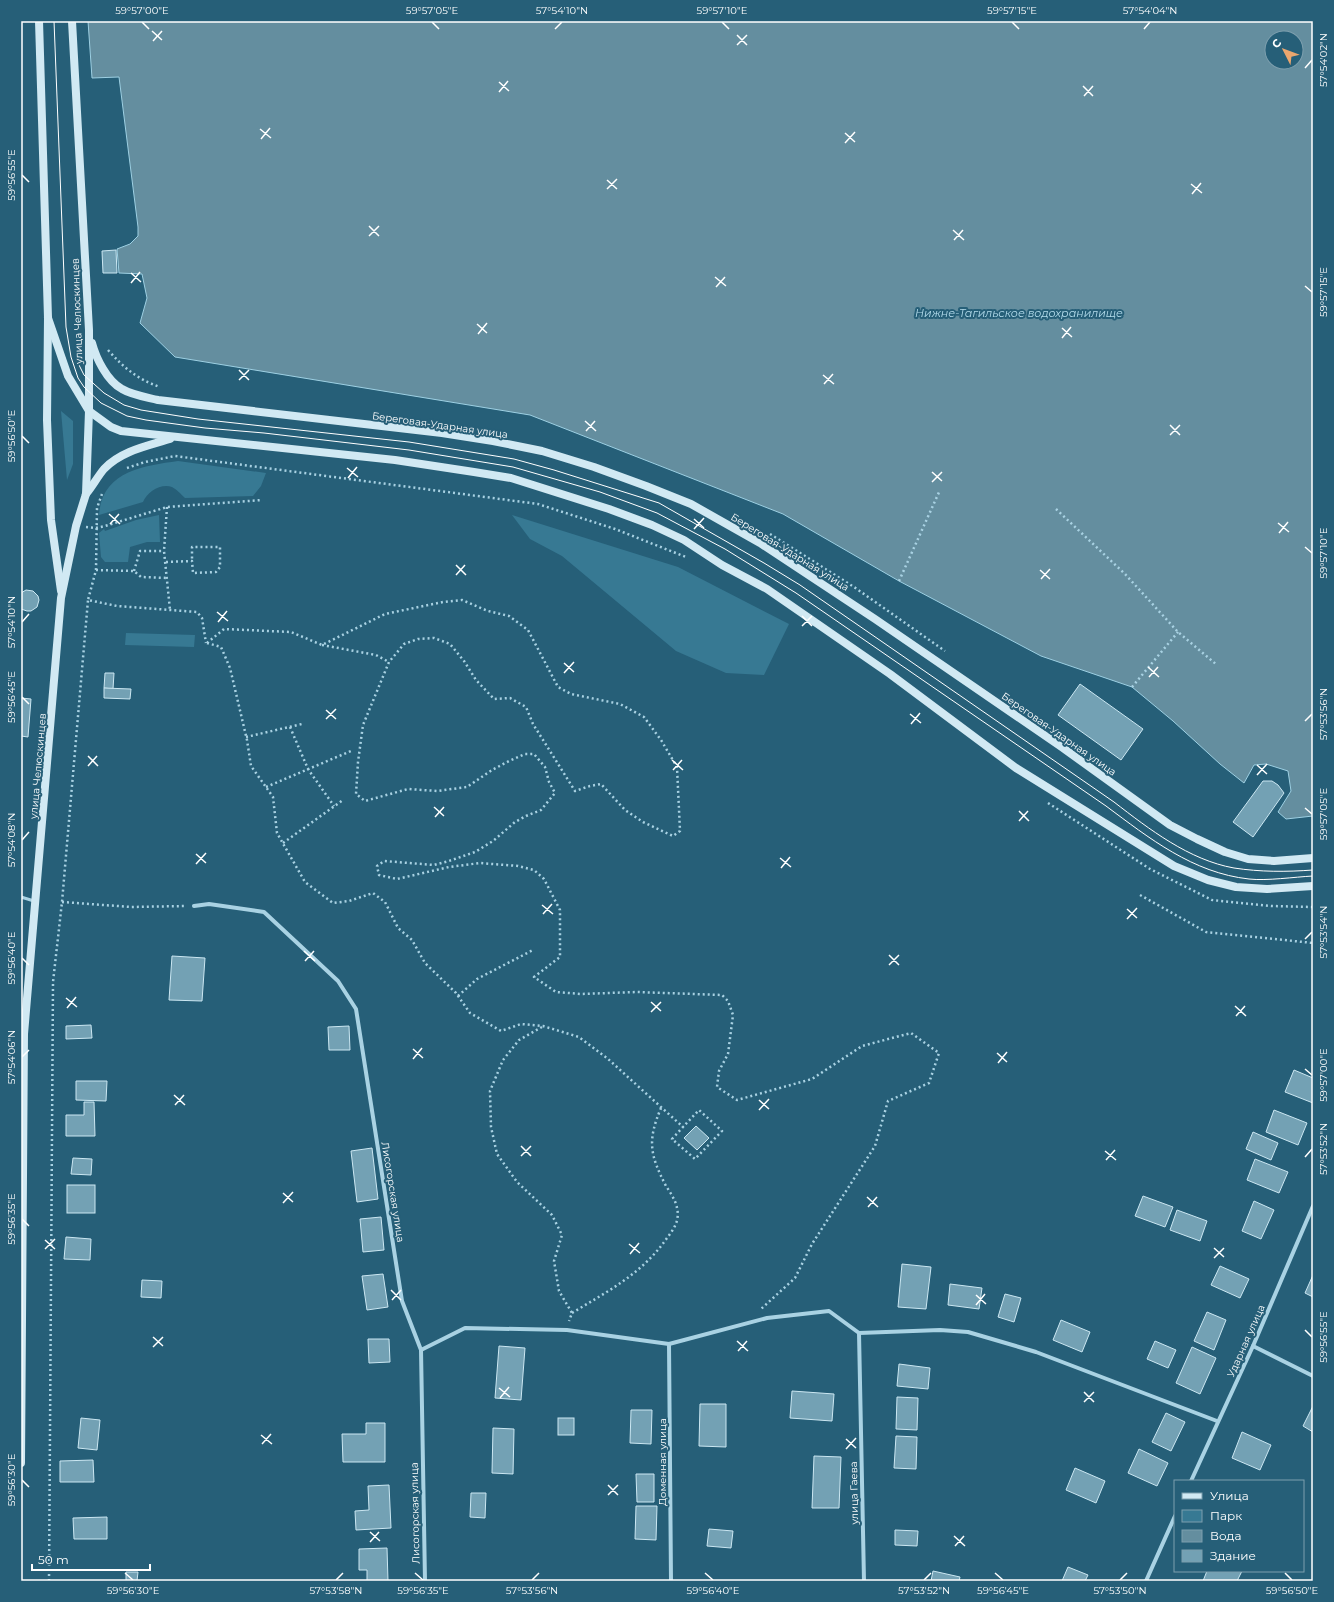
<svg xmlns="http://www.w3.org/2000/svg" width="1334" height="1602" viewBox="0 0 1334 1602" font-family="Montserrat,sans-serif">
  <rect width="100%" height="100%" fill="#265f78"/>
  <g fill="#377993">
    <path d="M61 411 73 421V464L67 480Z"/>
    <path d="M178 461 266 473 261 486 253 496 185 498C181 494 176 489 172 487 161 483 147 492 143 502L99 515C102 471 143 466 178 461Z"/>
    <path d="M159 515 160 542H147L130 547 128 562H105L101 557 99 533 104 529 105 531 136 520Z"/>
    <path d="M512 515 678 567 789 624 764 675 726 673 676 651 562 556 530 539Z"/>
    <path d="M126 633 195 635 194 647 125 645Z"/>
  </g>
  <path fill="#648e9f" stroke="#9dd0e3" fill-rule="evenodd" d="M88 21H1313V816L1286 819 1278 812 1291 791 1288 771 1266 764 1254 765 1244 783 1220 764 1173 721 1132 687 1041 656 899 581 783 514 530 415 175 357 140 323 147 298 142 274 119 273 117 249 130 244 138 236V227L119 77 92 78ZM1272 38H1296V62H1272Z"/>
  <g fill="#73a1b4" stroke="#cbe7f2">
    <path d="M116 250 117 273H103L102 251Z"/>
    <path d="M26 590 33 591 38 596 39 600 37 607 31 611H27L21 609V593Z"/>
    <path d="M105 673H114L113 689 104 688Z"/>
    <path d="M1080 684 1143 729 1121 760 1058 715Z"/>
    <path d="M104 688 131 689 130 699 104 698Z"/>
    <path d="M21 698 31 699 28 737 21 736Z"/>
    <path d="M1263 781H1272L1278 785 1284 793 1253 837 1233 822Z"/>
    <path d="M172 956 205 958 202 1001 169 1000Z"/>
    <path d="M91 1025 92 1038 66 1039V1026Z"/>
    <path d="M349 1026 350 1050H329L328 1027Z"/>
    <path d="M1294 1070 1313 1078V1103L1285 1092Z"/>
    <path d="M76 1081H107L106 1101 76 1100Z"/>
    <path d="M84 1102H94L95 1136H66V1115H84Z"/>
    <path d="M1274 1110 1307 1123 1298 1145 1266 1132Z"/>
    <path d="M696 1126 709 1138 697 1150 684 1138Z"/>
    <path d="M1253 1132 1278 1143 1271 1160 1246 1149Z"/>
    <path d="M372 1148 378 1199 357 1202 351 1151Z"/>
    <path d="M73 1158 92 1159 91 1175 71 1174Z"/>
    <path d="M1255 1159 1288 1172 1279 1193 1247 1180Z"/>
    <rect x="67" y="1185" width="28" height="28"/>
    <path d="M1143 1196 1173 1207 1165 1227 1135 1216Z"/>
    <path d="M1254 1201 1274 1210 1261 1239 1242 1231Z"/>
    <path d="M1177 1210 1207 1221 1200 1241 1170 1230Z"/>
    <path d="M381 1217 384 1250 363 1252 360 1219Z"/>
    <path d="M66 1237 91 1239 90 1260 64 1259Z"/>
    <path d="M902 1264 931 1267 926 1309 898 1307Z"/>
    <path d="M1220 1266 1249 1279 1240 1298 1211 1285Z"/>
    <path d="M383 1274 388 1307 367 1310 362 1276Z"/>
    <path d="M1313 1275V1297L1305 1293Z"/>
    <path d="M142 1280 162 1281 161 1298 141 1297Z"/>
    <path d="M950 1284 982 1288 979 1309 948 1305Z"/>
    <path d="M1005 1294 1021 1298 1014 1322 998 1317Z"/>
    <path d="M1207 1312 1226 1320 1214 1350 1194 1341Z"/>
    <path d="M1061 1320 1090 1332 1082 1352 1053 1340Z"/>
    <path d="M368 1339H389L390 1362 369 1363Z"/>
    <path d="M1155 1341 1176 1350 1168 1368 1147 1359Z"/>
    <path d="M499 1346 525 1348 521 1400 495 1398Z"/>
    <path d="M1192 1347 1216 1358 1200 1394 1176 1383Z"/>
    <path d="M899 1364 930 1368 928 1389 897 1386Z"/>
    <path d="M792 1391 834 1394 832 1421 790 1418Z"/>
    <path d="M897 1397 918 1398 917 1430 896 1429Z"/>
    <path d="M700 1404H726V1447L699 1446Z"/>
    <path d="M1313 1406V1432L1303 1426Z"/>
    <path d="M631 1410H652L651 1444 630 1443Z"/>
    <path d="M1166 1413 1185 1422 1171 1451 1152 1442Z"/>
    <path d="M81 1418 100 1420 97 1450 78 1448Z"/>
    <rect x="558" y="1418" width="16" height="17"/>
    <path d="M366 1423H385V1462H343L342 1434H366Z"/>
    <path d="M493 1428 514 1429 513 1474 492 1473Z"/>
    <path d="M1242 1432 1271 1445 1260 1470 1232 1458Z"/>
    <path d="M896 1436 917 1437 916 1469 894 1468Z"/>
    <path d="M1139 1449 1168 1463 1157 1486 1128 1473Z"/>
    <path d="M814 1456 841 1457 839 1508H812Z"/>
    <path d="M93 1460 94 1482H60V1461Z"/>
    <path d="M1075 1468 1105 1481 1096 1503 1066 1490Z"/>
    <path d="M636 1474H654V1502H637Z"/>
    <path d="M389 1485 391 1528 356 1530 355 1511 369 1510 368 1486Z"/>
    <path d="M471 1493H486L485 1518 470 1517Z"/>
    <path d="M636 1506H657L656 1540 635 1539Z"/>
    <path d="M107 1517V1539H74L73 1518Z"/>
    <path d="M709 1529 733 1531 731 1548 707 1546Z"/>
    <path d="M895 1530 918 1531 917 1546 895 1545Z"/>
    <path d="M387 1548 388 1581H367V1570H359V1549Z"/>
    <path d="M1068 1567 1088 1575 1085 1581H1062Z"/>
    <path d="M933 1571 960 1577 959 1581H931Z"/>
    <path d="M1207 1571H1242L1237 1581H1203Z"/>
    <path d="M126 1572H138L137 1581H126Z"/>
  </g>
  <g fill="none" stroke-linecap="round" stroke-linejoin="round">
    <g stroke="#a9d2e3" stroke-width="2.5" stroke-dasharray="2 3" stroke-linecap="butt">
      <path d="M108 350C124 368 137 379 160 387"/>
      <path d="M127 468 145 462 175 456 538 504 615 529 686 557"/>
      <path d="M102 494 97 508 96 570 88 600 117 606 197 612 202 618 206 643"/>
      <path d="M167 507 164 551 170 610"/>
      <path d="M1056 509 1125 574 1178 632 1217 665"/>
      <path d="M86 527 96 528 105 526 167 507 262 500"/>
      <path d="M770 534 854 587 945 651"/>
      <path d="M166 562 192 561 193 573 216 572 220 567V547H192V561"/>
      <path d="M96 570 134 571 141 577 168 578"/>
      <path d="M134 571 140 551H164"/>
      <path d="M899 581 940 490"/>
      <path d="M207 643 224 629 291 632 322 645 385 614 443 602 462 600 488 611 509 616 528 630 558 687 571 694 620 704 644 717 661 740 677 767 680 831 673 836 643 822 625 810 601 784 590 786 575 791 533 724 526 707 510 698 494 699 476 680 464 661 450 644 434 638 418 639 404 644 389 662 363 725 358 762 356 794 365 801 408 789 437 791 467 787 492 770 509 761 525 754H534L545 767 549 782 555 793 541 810 526 816 515 822 493 841 475 852 449 861 434 865 384 861 377 866 379 875 397 879 449 867 480 863 518 866 534 870 544 879 560 910V957L534 977 556 992 581 994 637 992 722 995 728 1001 733 1015 728 1054 719 1071 717 1087 737 1100 812 1079 862 1046 911 1033 939 1053 929 1083 888 1101 875 1146 812 1244 795 1278 761 1309"/>
      <path d="M207 643 221 647 230 668 247 740 251 766 273 797 277 833 305 882 333 903 349 901 373 893 385 902 398 928 412 940 425 963 456 993 470 1013 501 1031 521 1024 543 1026 579 1037 607 1058 683 1127 672 1139 695 1159 722 1131 699 1110 683 1127"/>
      <path d="M322 645 376 655 389 662"/>
      <path d="M1132 687 1178 632"/>
      <path d="M290 727 308 769 334 806"/>
      <path d="M246 737 302 724"/>
      <path d="M266 787 351 751"/>
      <path d="M1048 803 1150 869 1212 900 1271 906 1313 907"/>
      <path d="M283 843 343 800"/>
      <path d="M1140 895 1206 932 1313 943"/>
      <path d="M62 902 131 907 186 906"/>
      <path d="M458 996 477 979 533 950"/>
      <path d="M542 1027 519 1040 503 1060 490 1091 491 1127 497 1154 517 1182 552 1215 562 1235 554 1261 559 1291 572 1313 569 1321"/>
      <path d="M572 1313C608 1291 642 1274 667 1238 674 1229 680 1220 677 1208 676 1201 670 1192 666 1186 650 1155 647 1141 661 1108"/>
      <path d="M49 1581 53 982 62 902 88 600"/>
    </g>
    <path stroke="#a9d2e3" stroke-width="3" d="M21 897 34 901"/>
    <g stroke="#a9d2e3" stroke-width="4">
      <path d="M194 906 209 904 264 912 338 981 356 1009 402 1301 421 1350 425 1581"/>
      <path d="M859 1333 864 1581"/>
      <path d="M669 1344 671 1581"/>
      <path d="M1253 1346 1313 1376"/>
      <path d="M421 1350 465 1328 567 1330 669 1344 767 1318 829 1311 859 1333 940 1330 968 1332 1036 1352 1217 1421"/>
      <path d="M1191 1481 1253 1346 1313 1206"/>
      <path d="M1146 1581 1175 1516"/>
    </g>
    <g stroke="#d1e9f3" stroke-width="8">
      <path d="M39 21 48 318 47 420 51 520 61 591"/>
      <path d="M48 318 68 376 89 411 111 427 121 431 395 460 474 472 511 478 609 509 652 525 684 540 722 565 767 589 890 674 1016 768 1174 866 1208 880 1236 887 1267 889 1313 886"/>
      <path d="M92 343C96 358 107 381 122 389 132 395 146 397 158 400L442 433 493 441 542 451 594 467 646 486 691 504 760 543 875 619 1063 748 1170 825 1197 839 1225 852 1248 859 1274 861 1313 858"/>
      <path d="M86 494C92 487 98 476 104 469 121 451 147 446 170 439"/>
      <path d="M21 1463 24 1034 61 598 76 526 86 494 89 411V330L72 21"/>
    </g>
    <g stroke="#fff" stroke-width="1">
      <path d="M54 21 66 327 71 357 78 378 84 387 101 403 127 416 146 420 205 428 264 433 409 450 513 467 600 492 657 513 725 549 796 593 1106 806C1149 838 1193 873 1249 879 1267 881 1294 877 1313 876"/>
      <path d="M77 361 84 375 104 393 124 405 141 410 198 419 409 442 514 459 554 470 659 503 764 563 800 585 1114 802C1149 829 1189 860 1234 868 1260 872 1286 872 1313 870"/>
    </g>
  </g>
  <path fill="none" stroke="#fff" stroke-width="1.5" d="M142 22 149 29M432 22 439 29M722 22 729 29M1012 22 1019 29M555 29 562 22M1144 29 1150 22M152 31 162 40M737 35 747 45M153 41 162 31M737 45 747 35M1305 68 1312 60M499 82 509 91M1083 86 1093 96M499 92 508 81M1084 96 1093 86M260 129 271 138M845 133 855 142M261 139 270 128M845 143 855 132M22 175 29 182M607 180 617 189M1191 184 1202 193M607 189 617 179M1192 194 1201 183M369 226 379 236M953 230 964 240M369 236 379 226M954 240 963 230M131 273 141 282M715 277 726 286M131 283 140 272M1305 286 1312 292M716 287 725 277M477 324 487 333M1062 328 1072 337M478 334 487 323M1062 338 1071 327M239 370 249 380M823 375 834 384M239 380 249 370M824 384 833 374M585 421 596 431M1170 425 1180 435M586 431 595 421M1170 435 1180 425M22 436 29 443M347 468 358 477M932 472 942 481M348 478 357 467M932 482 942 472M109 514 120 524M694 519 704 528M1278 523 1289 532M110 524 119 514M694 529 704 518M1279 533 1288 522M1305 547 1312 553M456 565 466 575M1040 570 1050 579M456 575 465 565M1041 579 1050 569M217 612 228 621M802 616 812 626M22 622 29 614M218 622 227 611M802 626 812 616M564 663 574 672M1148 667 1159 677M564 673 574 662M1149 677 1158 667M22 697 29 704M326 710 336 719M910 714 921 723M326 719 336 709M1305 721 1312 714M911 724 920 713M88 756 98 766M672 760 683 770M1257 765 1267 774M88 766 97 756M673 770 682 760M1257 775 1267 764M434 807 444 816M1305 808 1312 814M1019 811 1029 821M435 817 444 807M1019 821 1028 811M22 840 29 832M196 854 206 863M780 858 791 867M196 864 206 853M781 868 790 857M542 905 553 914M1127 909 1137 918M543 914 552 904M1127 919 1137 908M1305 939 1312 932M304 951 315 961M889 955 899 965M22 958 29 965M305 961 314 951M889 965 899 955M66 998 77 1007M651 1002 661 1011M1235 1006 1246 1016M67 1008 76 997M651 1012 661 1002M1236 1016 1245 1006M413 1049 423 1058M997 1053 1007 1062M22 1057 29 1050M413 1059 422 1048M998 1063 1007 1052M1305 1069 1312 1075M174 1095 185 1105M759 1100 769 1109M175 1105 184 1095M759 1110 769 1099M521 1146 531 1156M1105 1151 1116 1160M521 1156 531 1146M1305 1157 1312 1149M1106 1160 1115 1150M283 1193 293 1202M867 1197 878 1207M283 1203 293 1192M868 1207 877 1197M22 1219 29 1226M45 1240 55 1249M629 1244 640 1253M1214 1248 1224 1257M45 1249 55 1239M630 1254 639 1243M1214 1258 1224 1248M391 1290 401 1300M976 1295 986 1304M392 1300 401 1290M976 1305 985 1294M1305 1330 1312 1337M153 1337 163 1346M737 1341 748 1351M153 1347 163 1337M738 1351 747 1341M499 1388 510 1397M1084 1392 1094 1402M500 1398 509 1387M1084 1402 1094 1392M261 1435 272 1444M846 1439 856 1448M262 1444 271 1434M846 1449 856 1438M22 1480 29 1487M608 1485 618 1495M608 1495 618 1485M370 1532 380 1541M954 1536 965 1546M370 1542 379 1532M955 1546 964 1536M125 1573 133 1580M415 1573 423 1580M705 1573 713 1580M995 1573 1003 1580M1285 1573 1292 1580M336 1580 343 1573M532 1580 539 1573M924 1580 931 1573M1120 1580 1127 1573"/>
  <g text-anchor="middle" dominant-baseline="central" stroke-width="4" stroke-linejoin="round" paint-order="stroke">
    <g font-size="10" fill="#fff" stroke="#265f78">
      <text transform="translate(77 311) rotate(-92)">улица Челюскинцев</text>
      <text transform="translate(440 425) rotate(8)">Береговая-Ударная улица</text>
      <text transform="translate(790 552) rotate(32)">Береговая-Ударная улица</text>
      <text transform="translate(1059 734) rotate(35)">Береговая-Ударная улица</text>
      <text transform="translate(38 766) rotate(-85)">улица Челюскинцев</text>
      <text transform="translate(393 1192) rotate(81)">Лисогорская улица</text>
      <text transform="translate(1246 1341) rotate(-66)">Ударная улица</text>
      <text transform="translate(662 1462) rotate(-90)">Доменная улица</text>
      <text transform="translate(854 1493) rotate(-91)">улица Гаева</text>
      <text transform="translate(415 1513) rotate(-91)">Лисогорская улица</text>
    </g>
    <g font-size="11" font-style="italic" fill="#b3dbeb" stroke="#265f78">
      <text x="1019" y="313">Нижне-Тагильское водохранилище</text>
    </g>
  </g>
  <rect width="1334" height="1602" fill="none" stroke="#265f78" stroke-width="44"/>
  <rect x="1174" y="1480" width="130" height="92" fill="#265f78" stroke="#7d9fae"/>
  <rect x="1182" y="1493" width="20" height="6" fill="#d1e9f3" stroke="#7d9fae"/>
  <text x="1210" y="1500" font-size="12" fill="#ffffff">Улица</text>
  <rect x="1182" y="1510" width="20" height="12" fill="#377993" stroke="#7d9fae"/>
  <text x="1210" y="1520" font-size="12" fill="#ffffff">Парк</text>
  <rect x="1182" y="1530" width="20" height="12" fill="#648e9f" stroke="#7d9fae"/>
  <text x="1210" y="1540" font-size="12" fill="#ffffff">Вода</text>
  <rect x="1182" y="1550" width="20" height="12" fill="#73a1b4" stroke="#7d9fae"/>
  <text x="1210" y="1560" font-size="12" fill="#ffffff">Здание</text>
  <g transform="translate(1284 50) rotate(312)"><circle r="19" fill="#265f78" stroke="#7d9fae"/>
  <path d="M0-3L7 15L0 10L-7 15Z" fill="#eba66e"/>
  <text y="-6" font-size="11" font-weight="bold" text-anchor="middle" fill="#ffffff">С</text>
  </g>
  <path d="M32 1564v6h118v-6" fill="none" stroke="#ffffff" stroke-width="2"/>
  <text x="38" y="1564" font-size="12" fill="#ffffff" stroke="#265f78" stroke-width="3" paint-order="stroke">50 m</text>
  <rect x="22" y="22" width="1290" height="1558" fill="none" stroke="#fff" stroke-width="1.5"/>
  <g font-size="10" text-anchor="middle" fill="#fff">
    <text x="142" y="14">59°57'00"E</text>
    <text x="432" y="14">59°57'05"E</text>
    <text x="562" y="14">57°54'10"N</text>
    <text x="722" y="14">59°57'10"E</text>
    <text x="1012" y="14">59°57'15"E</text>
    <text x="1150" y="14">57°54'04"N</text>
    <text transform="translate(1323 60) rotate(-90)" y="4">57°54'02"N</text>
    <text transform="translate(11 175) rotate(-90)" y="4">59°56'55"E</text>
    <text transform="translate(1323 292) rotate(-90)" y="4">59°57'15"E</text>
    <text transform="translate(11 436) rotate(-90)" y="4">59°56'50"E</text>
    <text transform="translate(1323 553) rotate(-90)" y="4">59°57'10"E</text>
    <text transform="translate(11 622) rotate(-90)" y="4">57°54'10"N</text>
    <text transform="translate(11 697) rotate(-90)" y="4">59°56'45"E</text>
    <text transform="translate(1323 714) rotate(-90)" y="4">57°53'56"N</text>
    <text transform="translate(1323 814) rotate(-90)" y="4">59°57'05"E</text>
    <text transform="translate(11 840) rotate(-90)" y="4">57°54'08"N</text>
    <text transform="translate(1323 932) rotate(-90)" y="4">57°53'54"N</text>
    <text transform="translate(11 958) rotate(-90)" y="4">59°56'40"E</text>
    <text transform="translate(11 1057) rotate(-90)" y="4">57°54'06"N</text>
    <text transform="translate(1323 1075) rotate(-90)" y="4">59°57'00"E</text>
    <text transform="translate(1323 1149) rotate(-90)" y="4">57°53'52"N</text>
    <text transform="translate(11 1219) rotate(-90)" y="4">59°56'35"E</text>
    <text transform="translate(1323 1337) rotate(-90)" y="4">59°56'55"E</text>
    <text transform="translate(11 1480) rotate(-90)" y="4">59°56'30"E</text>
    <text x="133" y="1594">59°56'30"E</text>
    <text x="336" y="1594">57°53'58"N</text>
    <text x="423" y="1594">59°56'35"E</text>
    <text x="532" y="1594">57°53'56"N</text>
    <text x="713" y="1594">59°56'40"E</text>
    <text x="924" y="1594">57°53'52"N</text>
    <text x="1003" y="1594">59°56'45"E</text>
    <text x="1120" y="1594">57°53'50"N</text>
    <text x="1292" y="1594">59°56'50"E</text>
  </g>
</svg>
